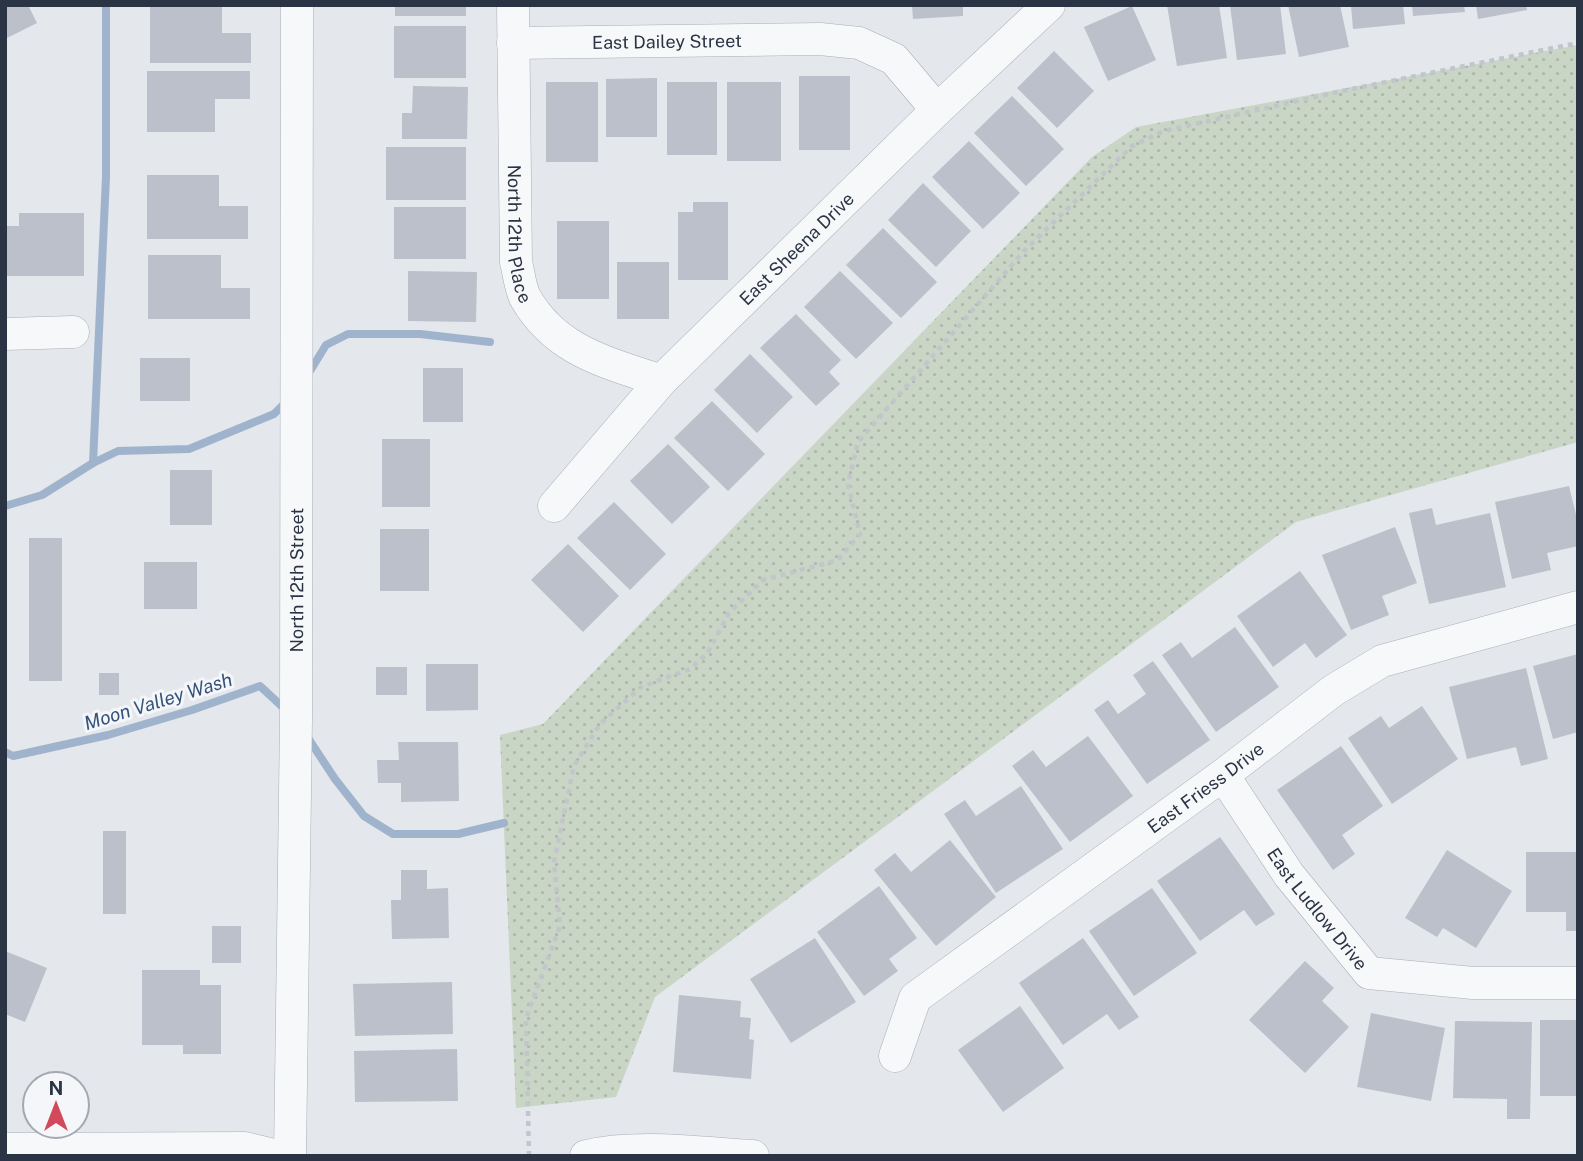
<svg xmlns="http://www.w3.org/2000/svg" width="1583" height="1161" viewBox="0 0 1583 1161" font-family="'Public Sans',sans-serif">
  <defs>
    <pattern id="grass-dots" width="8" height="8" patternUnits="userSpaceOnUse" patternTransform="scale(1.75)"><rect width="8" height="8" fill="#c9d6c5"/><path d="M2 2h.1M6 6h.1" fill="none" stroke="#adb8ab" stroke-width="1.8" stroke-linecap="round"/></pattern>
  </defs>
  <rect width="100%" height="100%" fill="#e4e7ec"/>
  <path fill="url(#grass-dots)" d="M1578 45V442L1296 522 655 997 616 1097 516 1108 500 735 543 724 1092 157 1136 127Z"/>
  <g fill="none" stroke-linecap="round" stroke-linejoin="round">
    <g stroke="#9fb4cc" stroke-width="8">
      <path d="M307 376 326 345 348 334H420L490 342"/>
      <path d="M93 463 106 177V5"/>
      <path d="M5 506 42 495 93 463 118 451 189 449 274 414 288 400"/>
      <path d="M306 735 335 779 364 816 393 834H458L504 823"/>
      <path d="M5 752 13 756 108 735 192 710 260 686 287 711"/>
    </g>
  </g>
  <g fill="#bbc0ca">
    <path d="M5 5H28L37 23 5 39Z"/>
    <path d="M150 5H222V33H251V63H150Z"/>
    <rect x="395" y="5" width="71" height="11"/>
    <path d="M912 5H963V16L913 19Z"/>
    <path d="M1167 5H1219L1227 58 1177 66Z"/>
    <path d="M1230 5H1280L1286 54 1237 60Z"/>
    <path d="M1288 5H1340L1349 47 1299 57Z"/>
    <path d="M1351 5H1403L1405 24 1353 29Z"/>
    <path d="M1412 5H1464L1465 12 1413 16Z"/>
    <path d="M1476 5H1526L1527 10 1478 19Z"/>
    <path d="M1132 6 1156 60 1108 81 1084 27Z"/>
    <rect x="394" y="26" width="72" height="52"/>
    <path d="M1054 51 1094 91 1057 128 1017 88Z"/>
    <path d="M147 71H250V99H215V132H147Z"/>
    <rect x="799" y="76" width="51" height="74"/>
    <path d="M657 78V137H606V79Z"/>
    <rect x="546" y="82" width="52" height="80"/>
    <rect x="667" y="82" width="50" height="73"/>
    <rect x="727" y="82" width="54" height="79"/>
    <path d="M413 86 468 87 467 139H402V113H412Z"/>
    <path d="M1012 96 1064 149 1026 186 974 133Z"/>
    <path d="M969 141 1020 193 983 229 932 177Z"/>
    <rect x="386" y="147" width="80" height="53"/>
    <path d="M147 175H219V206H248V239H147Z"/>
    <path d="M923 183 971 231 936 267 888 220Z"/>
    <path d="M693 202H728V280H678V212H693Z"/>
    <rect x="394" y="207" width="72" height="52"/>
    <path d="M19 213H84V276H5V226H19Z"/>
    <rect x="557" y="221" width="52" height="78"/>
    <path d="M883 228 937 282 901 318 846 265Z"/>
    <path d="M148 255H221V288H250V319H148Z"/>
    <rect x="617" y="262" width="52" height="57"/>
    <path d="M408 271 477 272 476 322 408 321Z"/>
    <path d="M840 271 893 323 856 359 804 307Z"/>
    <path d="M796 314 841 360 829 372 840 384 816 406 760 348Z"/>
    <path d="M750 354 793 397 757 433 714 390Z"/>
    <rect x="140" y="358" width="50" height="43"/>
    <rect x="423" y="368" width="40" height="54"/>
    <path d="M712 401 765 454 728 491 674 438Z"/>
    <rect x="382" y="439" width="48" height="68"/>
    <path d="M668 444 710 487 672 524 630 481Z"/>
    <rect x="170" y="470" width="42" height="55"/>
    <path d="M1569 486 1578 523V546L1547 553 1551 570 1512 579 1495 502Z"/>
    <path d="M614 502 666 554 630 590 577 538Z"/>
    <path d="M1432 508 1436 525 1490 513 1506 587 1429 604 1409 513Z"/>
    <path d="M1395 527 1417 583 1382 596 1389 615 1351 630 1322 555Z"/>
    <rect x="380" y="529" width="49" height="62"/>
    <rect x="29" y="538" width="33" height="143"/>
    <path d="M568 544 619 596 583 632 531 580Z"/>
    <rect x="144" y="562" width="53" height="47"/>
    <path d="M1300 571 1347 635 1316 658 1305 643 1273 667 1237 616Z"/>
    <path d="M1235 627 1279 687 1216 732 1162 655 1181 642 1192 658Z"/>
    <path d="M1578 654V732L1553 739 1533 666Z"/>
    <path d="M1153 661 1210 740 1147 784 1094 710 1108 700 1118 714 1146 694 1133 675Z"/>
    <path d="M426 664H478V710L426 711Z"/>
    <rect x="376" y="667" width="31" height="28"/>
    <path d="M1526 668 1548 759 1521 766 1516 747 1467 759 1449 687Z"/>
    <rect x="99" y="673" width="20" height="22"/>
    <path d="M1422 706 1458 759 1392 804 1348 738 1381 716 1389 728Z"/>
    <path d="M1088 736 1133 796 1070 842 1012 766 1033 750 1046 767Z"/>
    <path d="M398 742H458L459 801 401 802V783H378L377 760H399Z"/>
    <path d="M1341 746 1383 806 1342 835 1355 854 1333 870 1277 790Z"/>
    <path d="M1021 786 1063 849 996 893 944 814 965 800 976 816Z"/>
    <rect x="103" y="831" width="23" height="83"/>
    <path d="M1220 837 1275 914 1256 926 1244 910 1200 941 1157 881Z"/>
    <path d="M950 840 996 897 936 946 874 870 895 853 911 872Z"/>
    <path d="M1447 850 1512 891 1476 948 1443 928 1437 937 1405 918Z"/>
    <path d="M1526 852H1578V931H1566V912H1526Z"/>
    <path d="M401 870H427V889L448 888 449 938 392 939 391 900H401Z"/>
    <path d="M879 886 917 938 889 959 898 971 864 996 817 932Z"/>
    <path d="M1152 888 1197 953 1134 996 1089 931Z"/>
    <rect x="212" y="926" width="29" height="37"/>
    <path d="M815 938 856 1002 791 1043 750 979Z"/>
    <path d="M1083 938 1139 1017 1119 1030 1107 1014 1063 1045 1019 983Z"/>
    <path d="M5 951 47 968 25 1022 5 1014Z"/>
    <path d="M1305 961 1334 988 1322 1001 1349 1027 1305 1073 1249 1020Z"/>
    <path d="M142 970H200V985H221V1054H183V1045H142Z"/>
    <path d="M452 982 453 1034 355 1036 353 984Z"/>
    <path d="M679 995 741 1001 740 1017 751 1018 749 1039 754 1040 751 1079 673 1072Z"/>
    <path d="M1020 1006 1064 1068 1003 1112 958 1050Z"/>
    <path d="M1371 1013 1445 1028 1431 1101 1357 1087Z"/>
    <rect x="1540" y="1020" width="38" height="76"/>
    <path d="M1455 1021 1532 1022 1530 1119H1507V1099L1453 1098Z"/>
    <path d="M457 1049 458 1101 355 1102 354 1051Z"/>
  </g>
  <g fill="none" stroke-linecap="round" stroke-linejoin="round">
    <g stroke="#a9aeb7" stroke-width="33">
      <g id="minor">
        <path id="s1" d="M513 5 516 262C519 273 520 289 526 299 557 352 607 362 661 381"/>
        <path id="s2" d="M513 43 820 39 859 43 894 59 937 110"/>
        <path d="M5 334 73 332"/>
        <path id="s3" d="M554 506 661 381 937 110 1049 5"/>
        <path id="s4" d="M1223 775 1289 875 1369 973 1473 983H1578"/>
        <path id="s5" d="M895 1056 915 998 1223 775 1334 690 1382 661 1578 607"/>
        <path d="M5 1149 245 1148 278 1156"/>
        <path id="s6" d="M290 1156 296 720 297 5"/>
        <path d="M586 1156C638 1144 700 1153 753 1156"/>
      </g>
    </g>
    <path stroke="#c2c5cb" stroke-width="4.5" stroke-dasharray="5 5" stroke-linecap="butt" d="M529 1156 526 1018 560 926 554 862 574 766 600 724 641 687 690 669 707 654 729 613 763 580 838 560 860 534 848 484 858 442 1024 251 1132 146 1164 131 1342 91 1578 43"/>
    <use href="#minor" stroke="#f7f8fa" stroke-width="32"/>
  </g>
  <g text-anchor="middle" dominant-baseline="central" stroke-width="6" stroke-linejoin="round" paint-order="stroke">
    <g font-size="18" fill="#2b3445" stroke="#f4f6f9">
      <text stroke="none"><textPath href="#s2" startOffset="154">East Dailey Street</textPath></text>
      <text stroke="none"><textPath href="#s1" startOffset="229">North 12th Place</textPath></text>
      <text stroke="none"><textPath href="#s3" startOffset="354">East Sheena Drive</textPath></text>
      <text stroke="none"><textPath href="#s6" startOffset="576">North 12th Street</textPath></text>
      <text stroke="none"><textPath href="#s5" startOffset="420">East Friess Drive</textPath></text>
      <text stroke="none"><textPath href="#s4" startOffset="164">East Ludlow Drive</textPath></text>
    </g>
    <g font-size="19" font-style="italic" fill="#34527a" stroke="#f4f6f9">
      <text transform="translate(158 701) rotate(-17)">Moon Valley Wash</text>
    </g>
  </g>
  <rect width="1583" height="1161" fill="none" stroke="#2b3445" stroke-width="14"/>
  <g transform="translate(56 1105)"><circle r="33" fill="#f4f6f9" stroke="#a4a8b1" stroke-width="2"/>
  <path d="M0-5L12 26L0 18L-12 26Z" fill="#d1495b"/>
  <text y="-10" font-size="19" font-weight="bold" text-anchor="middle" fill="#2b3445">N</text>
  </g>
</svg>
